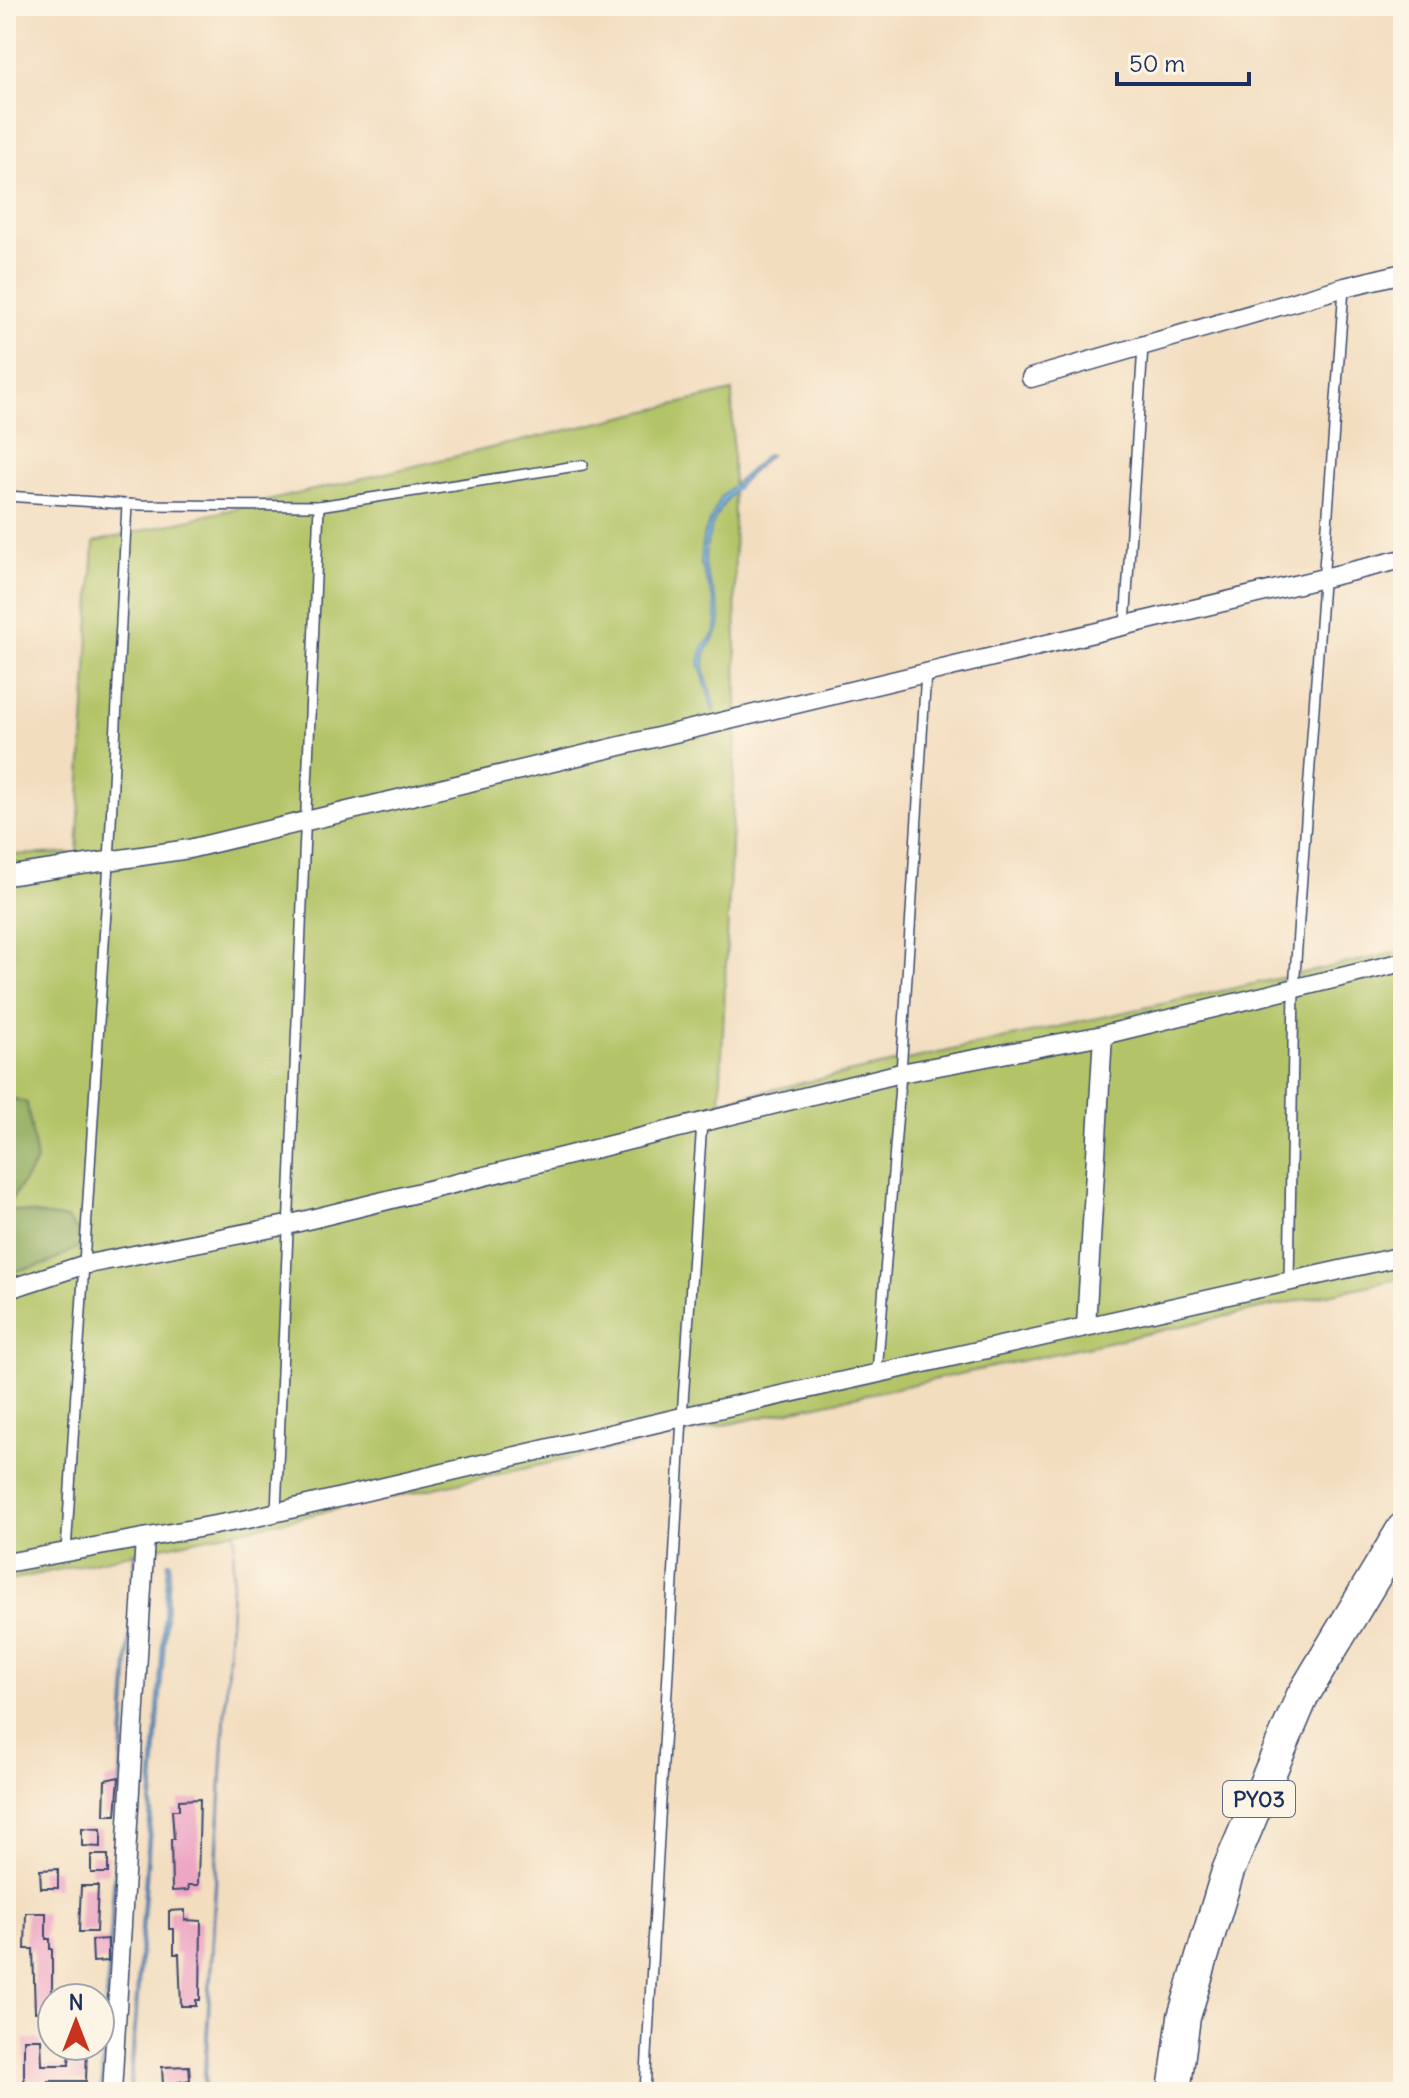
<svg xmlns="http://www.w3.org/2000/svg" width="1409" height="2098" viewBox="0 0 1409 2098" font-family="Delius,sans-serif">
  <rect width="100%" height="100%" fill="#fcf5e5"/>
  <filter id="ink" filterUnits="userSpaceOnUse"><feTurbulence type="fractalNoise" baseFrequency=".0125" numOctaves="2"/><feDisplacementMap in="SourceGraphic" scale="16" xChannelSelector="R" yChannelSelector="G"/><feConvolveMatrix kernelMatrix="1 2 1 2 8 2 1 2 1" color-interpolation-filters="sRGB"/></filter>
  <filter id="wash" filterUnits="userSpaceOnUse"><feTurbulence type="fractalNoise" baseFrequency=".006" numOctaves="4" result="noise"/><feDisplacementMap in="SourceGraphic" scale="32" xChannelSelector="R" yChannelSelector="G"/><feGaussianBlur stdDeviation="1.8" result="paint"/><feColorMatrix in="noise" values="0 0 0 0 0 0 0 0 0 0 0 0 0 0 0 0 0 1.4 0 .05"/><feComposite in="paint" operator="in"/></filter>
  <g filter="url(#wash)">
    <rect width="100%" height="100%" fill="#f3ddbf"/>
    <path fill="#b3c468" stroke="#677a63" stroke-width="2" d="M732 391 737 709 720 1101 1403 951V1278L6 1581V855L77 853 94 542Z"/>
    <g fill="#8eaa5c" stroke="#546c5d" stroke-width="2">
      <path d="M6 1096 27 1103 37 1161 6 1208Z"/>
      <path d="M6 1209 67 1219 88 1242 47 1264 6 1273Z"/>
    </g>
    <g fill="#6fb4e5" stroke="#4572a2" stroke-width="2">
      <path d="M766 455H770C737 486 705 514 705 563 705 575 719 600 720 617 722 636 704 645 704 662 703 679 714 693 715 710L713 711 699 662 703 647 714 634 717 622 714 602 701 564 703 537 721 497Z"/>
      <path d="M235 1532 205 2092H203Z"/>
      <path d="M136 1551 102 2092H100L134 1552Z"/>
      <path d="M168 1561 171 1562 131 2092H129Z"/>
    </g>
    <g id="blocks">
      <g fill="#eda7c4">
        <path d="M119 1777 116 1815H104L105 1780Z"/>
        <path d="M200 1799 198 1885H188L189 1890 172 1891 171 1839H174L172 1810H179V1800Z"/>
        <path d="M82 1828 101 1829V1847L82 1846Z"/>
        <rect x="91" y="1855" width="17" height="18"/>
        <path d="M58 1869V1888H41L40 1870Z"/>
        <path d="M81 1886H98L96 1932H79Z"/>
        <path d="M185 1910V1920L201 1921 200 2000H196V2006H181L179 1954H174V1929H169V1911Z"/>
        <path d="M26 1913H46V1939H50V1949H52V2011L35 2012 33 1949H25Z"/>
        <path d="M108 1939V1961L93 1962 92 1940Z"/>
        <path d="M24 2039H41L42 2065H69L70 2046H87L86 2081H49V2088H24Z"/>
        <path d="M189 2066 190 2080 163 2085 162 2067Z"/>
      </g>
    </g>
  </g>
  <g filter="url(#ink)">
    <use href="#blocks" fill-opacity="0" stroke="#3b496d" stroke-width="2"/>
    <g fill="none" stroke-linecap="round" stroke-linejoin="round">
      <g stroke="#3b496d" stroke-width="12">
        <g id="lane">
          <path d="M6 496 141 505 319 506 583 465"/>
          <path d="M1125 625 1143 346"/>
          <path d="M1289 1283 1294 989 1344 288"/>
          <path d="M877 1373 901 1073 926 672"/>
          <path d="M276 1512C289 1177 307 842 319 506"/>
          <path d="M66 1552 109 862 127 504"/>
          <path d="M645 2092 682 1417 702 1122"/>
        </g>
      </g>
      <g stroke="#3b496d" stroke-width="21">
        <g id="street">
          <path d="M1031 378 1345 287 1403 273"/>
          <path d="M6 876 189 849 1403 559"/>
          <path d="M6 1290 83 1265 287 1225 901 1073 1103 1035 1403 962"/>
          <path d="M1086 1326 1103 1035"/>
          <path d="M6 1563 248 1519 682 1417 1403 1256"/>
          <path d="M112 2092 145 1538"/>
        </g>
      </g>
      <g stroke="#3b496d" stroke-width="35">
        <path id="highway" d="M1174 2092 1184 2017 1228 1871 1302 1697 1403 1529"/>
      </g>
      <use href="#lane" stroke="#fff" stroke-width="9"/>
      <use href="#street" stroke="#fff" stroke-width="18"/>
      <use href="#highway" stroke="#fff" stroke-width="32"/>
    </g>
  </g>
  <g text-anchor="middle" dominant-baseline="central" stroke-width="8" stroke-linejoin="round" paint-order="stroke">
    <rect fill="#fcf5e5" stroke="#5e6a86" stroke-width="2" x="1223" y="1781" width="72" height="36" rx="6"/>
    <g font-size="22" font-weight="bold" fill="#1b2f5e">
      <text x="1259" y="1799">PY03</text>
    </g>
  </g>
  <rect width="1409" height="2098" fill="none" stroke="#fcf5e5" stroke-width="32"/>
  <g transform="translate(76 2022)"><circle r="38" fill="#fcf5e5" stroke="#a2a6af" stroke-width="2"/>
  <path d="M0-6L14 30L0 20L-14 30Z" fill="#c8321e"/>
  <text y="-12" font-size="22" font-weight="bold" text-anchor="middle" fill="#1b2f5e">N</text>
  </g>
  <path d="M1117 72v12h132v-12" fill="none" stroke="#1b2f5e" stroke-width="4"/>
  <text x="1129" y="72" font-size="24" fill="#1b2f5e" stroke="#fcf5e5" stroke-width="6" paint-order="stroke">50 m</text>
</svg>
